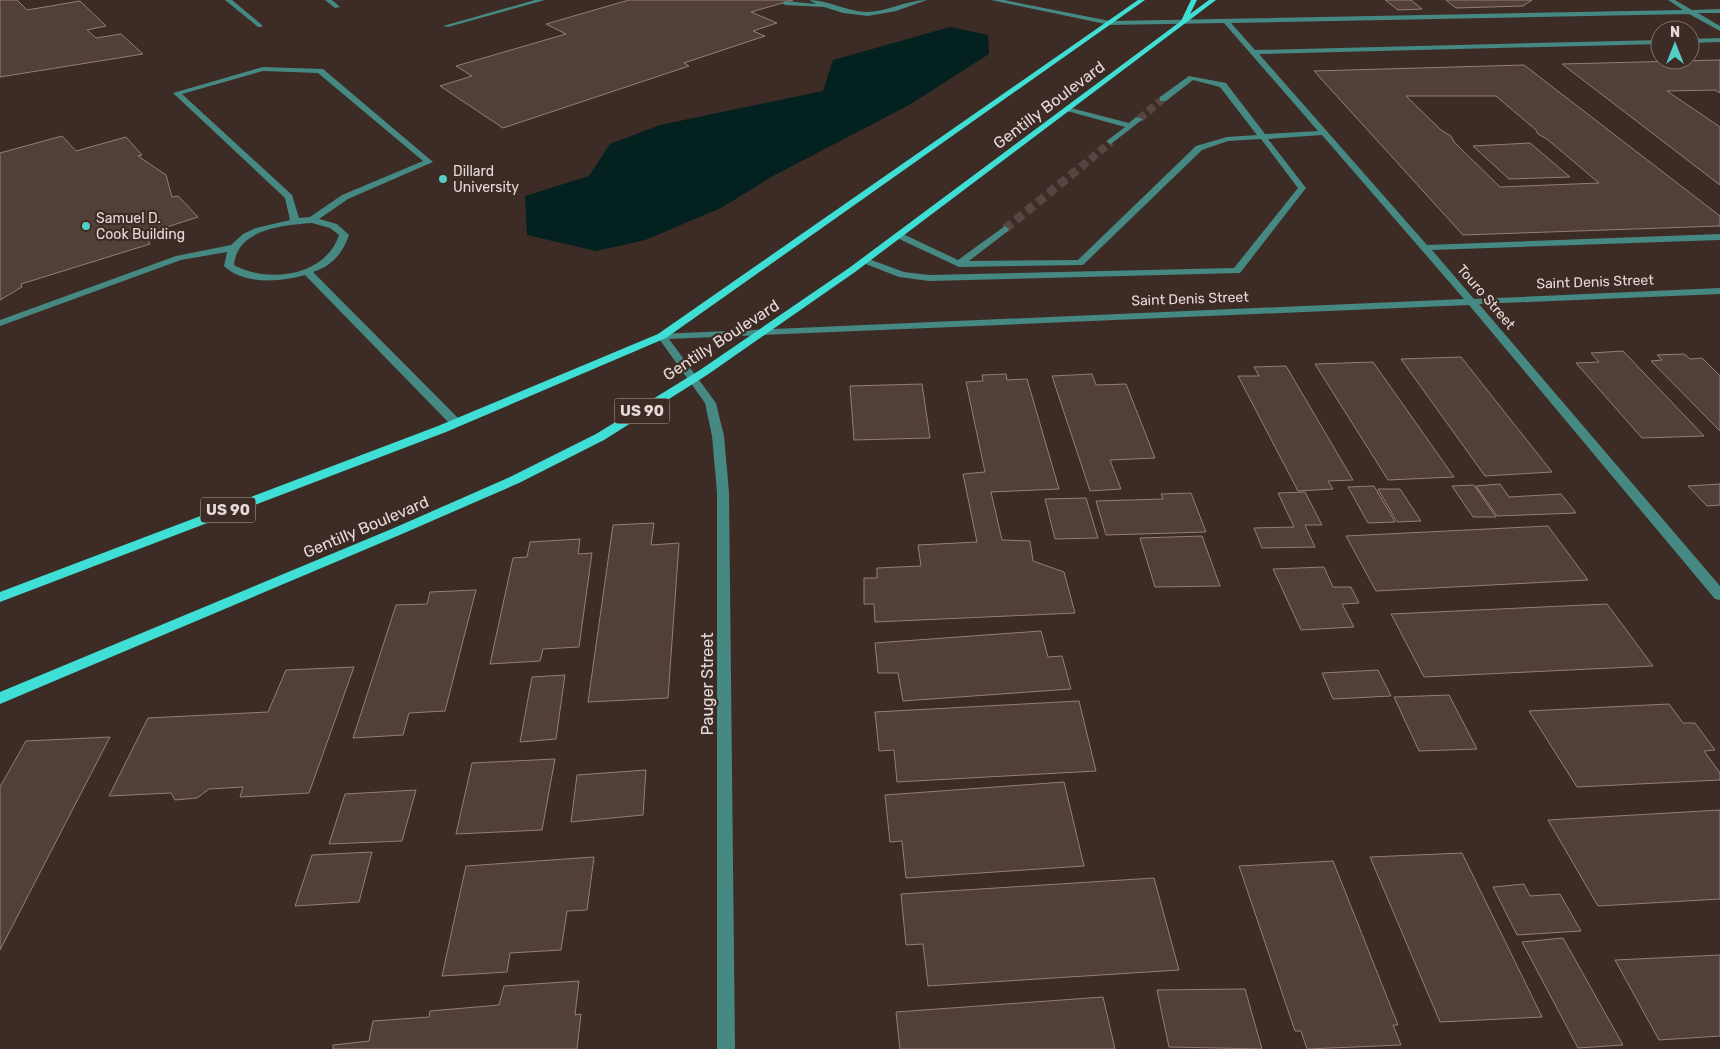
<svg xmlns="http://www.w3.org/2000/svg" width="1720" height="1049" viewBox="0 0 1720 1049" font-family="Rubik,sans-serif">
  <rect width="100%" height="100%" fill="#3d2b25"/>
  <path fill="#02211f" d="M950 27 988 35 989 54 909 105 773 176 721 208 645 240 596 251 527 235 525 196 589 176 610 144 660 125 823 91 833 60Z"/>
  <g fill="#523f39" stroke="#947e77" fill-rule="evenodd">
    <path d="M0 0H17L27 10 80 1 106 26 87 30 96 38 121 34 143 54 0 77Z"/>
    <path d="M629 0H793L751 12 777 23 753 31 765 36 684 63 689 66 503 128 440 86 472 76 456 66 566 34 546 24Z"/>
    <path d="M1385 0H1411L1422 9 1398 10Z"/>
    <path d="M1446 0H1532L1523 6 1456 8Z"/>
    <path d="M1720 60V93L1715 90 1667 91 1720 127V185L1562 64Z"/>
    <path d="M1524 65 1720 216V226L1463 235 1314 71ZM1406 96H1496L1536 130 1538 134 1547 139 1599 183 1500 187 1454 142 1451 136 1441 130Z"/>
    <path d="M62 136 76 151 126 137 142 155 138 156 166 175 172 197 178 196 198 217 145 234 150 244 21 284 22 287 0 300V153Z"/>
    <path d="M1530 143 1570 177 1509 179 1473 146Z"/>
    <path d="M1623 351 1704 436 1642 438 1576 363 1599 362 1591 353Z"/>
    <path d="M1684 354 1690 359 1702 358 1720 376V431L1651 361 1662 360 1657 355Z"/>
    <path d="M1461 357 1552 472 1485 476 1401 359Z"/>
    <path d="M1373 362 1454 477 1388 480 1315 364Z"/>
    <path d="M1286 366 1353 480 1328 481 1333 489 1298 491 1238 376H1259L1254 367Z"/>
    <path d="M1006 374 1007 380 1027 379 1059 489 991 492 1002 540 1030 541 1033 561 1064 572 1075 613 875 622 874 604H864V578H877V568L921 566 918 545 977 542 963 474 985 472 966 382 983 381 982 375Z"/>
    <path d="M1092 374 1096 385 1126 384 1155 458 1110 460 1121 489 1090 491 1052 376Z"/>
    <path d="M922 384 930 438 854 440 850 386Z"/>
    <path d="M1500 484 1509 497 1561 494 1576 513 1497 516 1476 486Z"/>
    <path d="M1720 484V505L1707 506 1688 486Z"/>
    <path d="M1474 485 1496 517H1473L1452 486Z"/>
    <path d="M1374 486 1395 522 1368 523 1348 487Z"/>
    <path d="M1378 489H1400L1421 521 1397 522Z"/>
    <path d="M1305 492 1322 525H1305L1315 547 1262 548 1254 528 1294 527 1278 493Z"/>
    <path d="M1191 493 1206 532 1106 535 1096 501 1163 499 1161 494Z"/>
    <path d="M1086 498 1098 538 1055 539 1045 499Z"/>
    <path d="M654 523 651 545 679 543 668 698 588 702 613 525Z"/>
    <path d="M1548 526 1588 580 1376 591 1346 536Z"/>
    <path d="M1202 536 1220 586 1155 587 1140 538Z"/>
    <path d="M580 539 578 554 592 553 579 647 543 649 540 661 490 664 513 558 527 557 530 542Z"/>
    <path d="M1324 567 1333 587H1351L1359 603 1342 604 1354 627 1301 630 1273 569Z"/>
    <path d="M476 590 445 711 409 713 403 735 353 738 396 605 427 604 430 592Z"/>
    <path d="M1607 604 1653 666 1424 677 1391 614Z"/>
    <path d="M1041 631 1048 657 1062 656 1071 689 903 701 898 673H878L875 643Z"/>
    <path d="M354 667 309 793 240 797 243 787 209 789 197 798 175 800 171 793 109 796 148 718 268 712 286 670Z"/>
    <path d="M1378 670 1391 696 1333 699 1322 673Z"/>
    <path d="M565 675 556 739 520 742 532 677Z"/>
    <path d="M1449 695 1477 749 1419 751 1394 697Z"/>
    <path d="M1079 701 1096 771 897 782 894 750 879 751 875 712Z"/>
    <path d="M1669 704 1683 723H1695L1715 750 1704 751 1720 773V780L1577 787 1529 711Z"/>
    <path d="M110 737 0 950V787L26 741Z"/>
    <path d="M555 759 542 830 456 834 472 763Z"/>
    <path d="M646 770 643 815 571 822 577 775Z"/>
    <path d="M1064 782 1084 866 906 878 902 841 890 842 885 795Z"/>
    <path d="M416 790 402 841 329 844 345 794Z"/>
    <path d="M1720 810V899L1598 906 1548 820Z"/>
    <path d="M372 852 359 902 295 906 312 855Z"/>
    <path d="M1462 853 1542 1017 1440 1022 1370 857Z"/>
    <path d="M594 857 587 910 567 911 561 950 510 953 507 972 442 976 466 866Z"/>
    <path d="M1333 861 1398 1025H1393L1401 1045 1307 1049 1301 1031H1295L1239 866Z"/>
    <path d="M1154 878 1179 970 928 986 923 944 906 945 901 894Z"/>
    <path d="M1524 884 1530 896 1560 894 1581 931 1517 935 1493 887Z"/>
    <path d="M1563 938 1623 1045 1578 1048 1522 942Z"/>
    <path d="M1720 955V1036L1659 1040 1615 960Z"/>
    <path d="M579 981 575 1015 581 1014 577 1049H333V1045L369 1041 373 1021 429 1017 430 1011 499 1005 504 986Z"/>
    <path d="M1245 989 1262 1049 1169 1047 1157 990Z"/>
    <path d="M1103 997 1115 1049H900L896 1012Z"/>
  </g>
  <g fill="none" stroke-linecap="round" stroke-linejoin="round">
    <g stroke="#564540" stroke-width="8" stroke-dasharray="8 4" stroke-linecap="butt">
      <path d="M1139 119 1163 99"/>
      <path d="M1081 167 1111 142"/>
    </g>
    <path stroke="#564540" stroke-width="9" stroke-dasharray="9 5" stroke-linecap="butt" d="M1005 229 1082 166"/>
    <g fill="#468882" fill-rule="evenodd">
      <path d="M225 0H232L262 25V27H258Z"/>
      <path d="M325 0H332L340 7 335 8Z"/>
      <path d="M535 0H545L448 27 443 26Z"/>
      <path d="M809 0C828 0 846 11 866 12 887 12 906 0 927 0L896 11 868 16 843 13 824 7 785 5 782 3 785 1 816 4Z"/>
      <path d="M991 0H1004L1110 21 1683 10 1668 0H1675L1692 10 1720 9V13H1698L1720 26V31L1689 14 1231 23 1255 50 1660 40V44L1259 54 1427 245 1720 234V240L1432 250 1474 299 1720 288V294L1479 304 1720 586V600L1715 599 1469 305 669 339 716 403 724 436 729 492 735 1049H717V492L712 436 705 403 657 336 658 334 1464 299 1322 135 1268 139 1306 188 1240 273 929 281 899 277 863 263 861 261 866 258 904 272 929 275 1234 268 1298 188 1261 139 1228 141 1202 150 1083 265 959 267 897 238V234H903L958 260 1005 226 1009 229 1008 231 969 261 1078 260 1196 146 1227 137 1257 135 1220 87 1193 80 1166 101H1160V97L1189 76 1226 83 1265 134 1318 131 1224 23 1110 25Z"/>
      <path d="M1720 38V42L1690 43V39Z"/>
      <path d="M263 67 323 69 433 162 348 199 319 219 337 224 349 235C343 253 332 266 313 272L460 420 462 423 460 426H452L305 275C281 282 243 285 224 266L227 252 181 260 0 326V320L176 256 231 245 243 234 256 228 290 220 285 198 173 93ZM263 71 318 73 423 161 342 195 310 217 299 218 292 195 182 94ZM312 223 330 228 339 235C326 276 268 284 234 265 237 229 283 225 312 223Z"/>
      <path d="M1067 107 1129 123 1136 117 1143 119 1111 144 1107 142 1108 140 1125 127 1067 111Z"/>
    </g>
    <g fill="#40dfd5" fill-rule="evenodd">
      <path d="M1138 0H1145L666 338 446 432 0 602V592L438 426 658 334Z"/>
      <path d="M1191 0H1197L1190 14 1209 0H1216L855 272 707 375 604 440 519 483 402 534 0 704V692L394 528 510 477 596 434 700 370 849 268 1181 21Z"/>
    </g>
  </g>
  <g fill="#55cec5" stroke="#3d2b25" stroke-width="2">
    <circle cx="443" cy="179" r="5"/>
    <circle cx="86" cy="226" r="5"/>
  </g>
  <g text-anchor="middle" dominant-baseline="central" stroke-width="4.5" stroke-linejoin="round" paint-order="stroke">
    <g font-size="14" fill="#e6dad6" stroke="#3d2b25" text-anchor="start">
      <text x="453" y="171">Dillard<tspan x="453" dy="16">University</tspan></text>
      <text x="96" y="218">Samuel D.<tspan x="96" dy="16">Cook Building</tspan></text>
    </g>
    <g font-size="14" fill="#e6dad6" stroke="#3d2b25">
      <text transform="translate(1595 282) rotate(-2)">Saint Denis Street</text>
      <text transform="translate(1486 297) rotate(49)">Touro Street</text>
      <text transform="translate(1190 299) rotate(-2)">Saint Denis Street</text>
    </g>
    <g fill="#3d2b25" stroke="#b3a6a1" stroke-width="1">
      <rect x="614.5" y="398.5" width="55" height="25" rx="4"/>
      <rect x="200.5" y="497.5" width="55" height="25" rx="4"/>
    </g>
    <g font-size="15" font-weight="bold" fill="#e6dad6">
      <text x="642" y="411">US 90</text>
      <text x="228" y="510">US 90</text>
    </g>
    <g font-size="16" fill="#e6dad6" stroke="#3d2b25">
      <text transform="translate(1049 105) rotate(-37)">Gentilly Boulevard</text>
      <text transform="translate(721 340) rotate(-33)">Gentilly Boulevard</text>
      <text transform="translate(366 527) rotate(-23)">Gentilly Boulevard</text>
      <text transform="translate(707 684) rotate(-90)">Pauger Street</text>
    </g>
  </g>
  <g transform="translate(1675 45)"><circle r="24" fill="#3d2b25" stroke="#81716c"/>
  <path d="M0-4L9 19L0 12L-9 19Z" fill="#55cec5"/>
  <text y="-8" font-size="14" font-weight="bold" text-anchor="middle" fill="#e6dad6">N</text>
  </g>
</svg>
